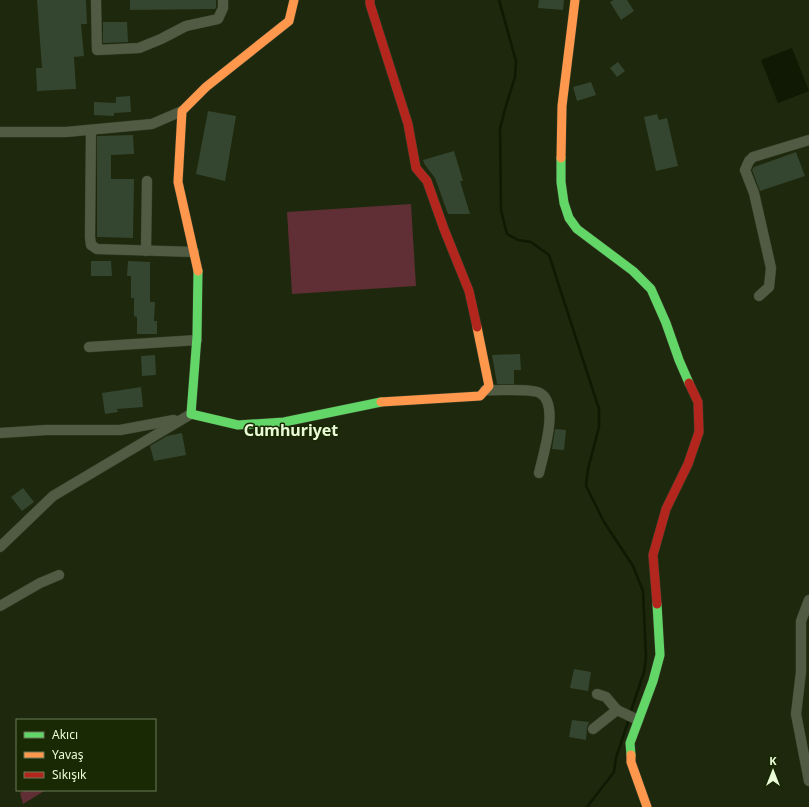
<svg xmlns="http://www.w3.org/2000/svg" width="809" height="807" viewBox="0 0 809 807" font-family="'Noto Sans',sans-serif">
  <rect width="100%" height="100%" fill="#1d280c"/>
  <g fill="#5f2f35">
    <path d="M411 204 416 286 292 294 287 212Z"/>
    <path d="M26 790H46L23 804 20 793Z"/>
  </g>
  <path fill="#0f1903" d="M792 48 809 91 778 103 761 60Z"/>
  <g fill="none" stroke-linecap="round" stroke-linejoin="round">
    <g stroke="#0f1903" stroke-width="2.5">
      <path d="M499 0 516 61 515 77 505 109 500 129 501 210 507 234 518 240 531 242 549 255 599 409V427L588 469 586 486 604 522 633 566 643 591 646 657 644 672 630 714"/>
      <path d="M587 807 614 772 616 758 629 719"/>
    </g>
  </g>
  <g fill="#354630">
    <path d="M37 0H86L87 24H81L84 56 74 57 76 89 37 91 36 68H42Z"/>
    <path d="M130 0H216V7L215 9 130 10Z"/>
    <path d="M539 0H564L563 10 538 8Z"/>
    <path d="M614 0H627L634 11 621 20 610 2Z"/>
    <path d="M103 22H127L128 42 103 43Z"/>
    <path d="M618 62 625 71 617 77 610 68Z"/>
    <path d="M591 82 596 95 577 101 573 87Z"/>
    <path d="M130 96 131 112 114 113V116L94 115V102L116 103V97Z"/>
    <path d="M208 111 236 116 225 181 196 174Z"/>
    <path d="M657 114 659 120 667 118 678 166 656 171 644 117Z"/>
    <path d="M133 135 134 154 111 155V179H134L133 238 97 237V136Z"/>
    <path d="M454 151 463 181H460L470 214H448L435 178 425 165 423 160Z"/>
    <path d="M796 152 805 176 760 191 752 170 754 167Z"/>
    <path d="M91 261H111L112 276H91Z"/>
    <path d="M128 261 150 262V302H155L154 321H157V334H137V317L134 316V298H131V276H127Z"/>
    <path d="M520 354 521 370H514V384H497L492 355Z"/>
    <path d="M155 355 156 375 142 376 141 356Z"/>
    <path d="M141 387 143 407 117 409 118 412 105 414 102 393Z"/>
    <path d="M555 429 566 430 564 450 552 449Z"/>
    <path d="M182 433 186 455 154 461 150 446 167 436Z"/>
    <path d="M23 488 34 502 22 511 11 497Z"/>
    <path d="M574 669 591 672 588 691 570 688Z"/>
    <path d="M572 720 589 722 587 727 586 740 569 737Z"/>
  </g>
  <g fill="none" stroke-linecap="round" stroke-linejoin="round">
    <g stroke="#36402b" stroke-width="11">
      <g id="street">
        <path d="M96 0 97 50 139 48 161 39 186 26 218 19 223 8V0"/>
        <path d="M91 130 90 237 91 245 97 249 194 252"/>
        <path d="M0 132H66L152 124 182 111"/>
        <path d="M146 251 147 181"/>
        <path d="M759 296 769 287 771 268 754 193 745 170 749 161 753 157 809 140"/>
        <path d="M89 347 197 340"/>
        <path d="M485 390C497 391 531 388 540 393 560 404 543 455 539 473"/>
        <path d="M0 433 46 430H120L174 420"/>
        <path d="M0 547 53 496 191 414"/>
        <path d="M809 600 801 621V672L796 714 809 781"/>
        <path d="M0 606 40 583 59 575"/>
        <path d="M597 694 606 697 617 710 638 720"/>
        <path d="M593 729 617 710"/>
      </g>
    </g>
    <g stroke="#36402b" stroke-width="10">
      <g id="fast">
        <path d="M561 158V182L564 203 569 218 577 229 633 271 651 289 666 323 679 360 689 383"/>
        <path d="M198 271 197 336 191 414 238 425 284 422 381 402"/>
        <path d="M631 755 630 743 653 681 660 655 657 604"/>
      </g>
    </g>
    <g stroke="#36402b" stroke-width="10">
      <g id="slow">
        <path d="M561 158 562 106 575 0"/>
        <path d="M198 271 178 182 182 111 206 87 289 21 294 0"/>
        <path d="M381 402 480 396 489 386 477 327"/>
        <path d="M631 755V762L647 807"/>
      </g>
    </g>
    <g stroke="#36402b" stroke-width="10">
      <g id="jam">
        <path d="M370 0V4L408 124 416 168 427 181 444 229 469 291 477 327"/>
        <path d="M657 604 653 555 666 509 688 464 699 432 698 402 689 383"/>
      </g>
    </g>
    <use href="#street" stroke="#515b43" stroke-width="10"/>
    <use href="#fast" stroke="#63d668" stroke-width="9"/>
    <use href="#slow" stroke="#ff974d" stroke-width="9"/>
    <use href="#jam" stroke="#b3261e" stroke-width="9"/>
  </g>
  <g text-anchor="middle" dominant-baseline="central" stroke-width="3" stroke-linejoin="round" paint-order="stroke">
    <g font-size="16" font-weight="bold" fill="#e9fbd7" stroke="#192904">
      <text x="291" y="430">Cumhuriyet</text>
    </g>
  </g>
  <rect x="16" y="719" width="140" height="72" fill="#192904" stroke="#6c7d58"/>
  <rect x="24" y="732" width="20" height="6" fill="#63d668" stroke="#6c7d58"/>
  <text x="52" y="739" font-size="12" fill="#e9fbd7">Akıcı</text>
  <rect x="24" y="752" width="20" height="6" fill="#ff974d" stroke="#6c7d58"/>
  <text x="52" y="759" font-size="12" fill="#e9fbd7">Yavaş</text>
  <rect x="24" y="772" width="20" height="6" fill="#b3261e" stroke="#6c7d58"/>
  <text x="52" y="779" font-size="12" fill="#e9fbd7">Sıkışık</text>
  <g transform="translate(773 771)" stroke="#192904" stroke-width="3" paint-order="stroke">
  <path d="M0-3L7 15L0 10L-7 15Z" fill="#e9fbd7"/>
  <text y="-6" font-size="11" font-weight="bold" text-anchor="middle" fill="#e9fbd7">K</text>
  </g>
</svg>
